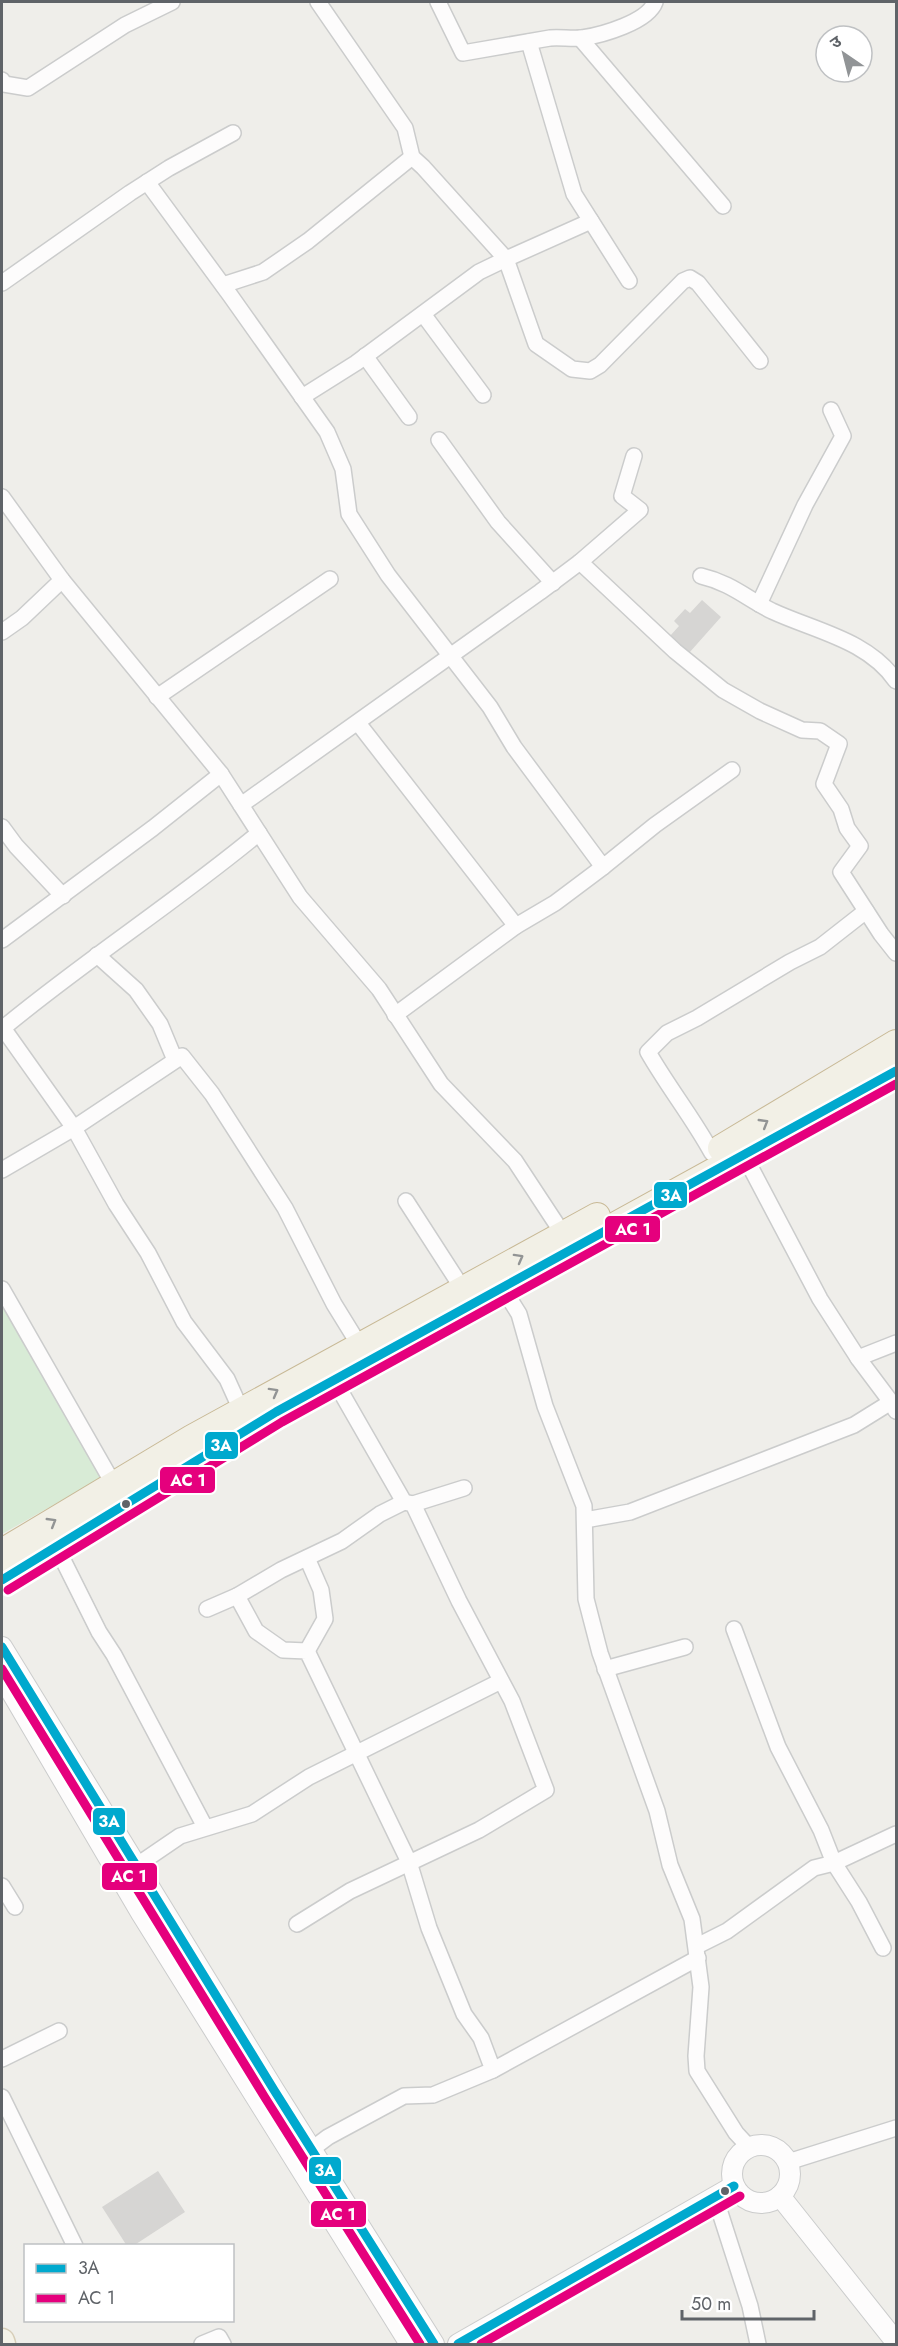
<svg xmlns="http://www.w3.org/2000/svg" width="898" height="2346" viewBox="0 0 898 2346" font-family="Jost,'Noto Sans Devanagari',sans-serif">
  <rect width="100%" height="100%" fill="#efeeea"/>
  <path fill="#d8ebd6" d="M2 1303 101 1478 2 1534Z"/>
  <g fill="#d6d5d3">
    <path d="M702 600 721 617 689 653 670 636 679 626 674 621 685 609 690 613Z"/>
    <path d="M158 2171 185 2212 133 2246H127L102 2207Z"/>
  </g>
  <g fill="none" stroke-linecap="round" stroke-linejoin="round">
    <g stroke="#cbcccc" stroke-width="18">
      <g id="minor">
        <path d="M318 2 405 128 412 157 423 167 506 259 591 221"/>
        <path d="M438 2 463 53C492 48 521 43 550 38 560 37 571 39 582 38 602 35 648 22 655 2"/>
        <path d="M580 38 723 206"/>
        <path d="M529 42 574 194 629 281"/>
        <path d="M2 80 4 84 28 88 125 25 172 2"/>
        <path d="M147 182 230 295 327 432 343 469 349 514 388 575 490 707 514 747 603 867 655 825 732 770"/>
        <path d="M2 283 130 193 169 168 233 133"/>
        <path d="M223 285 263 272 308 241 412 157"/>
        <path d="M423 314 483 395"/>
        <path d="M365 356 409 417"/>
        <path d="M302 397 356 363 479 272 506 259 536 344 572 369 590 371 600 365 683 281 690 278 698 283 760 361"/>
        <path d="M439 440 498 522 553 583"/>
        <path d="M2 497 62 580 221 774 300 897 379 989 441 1084 515 1161 567 1240"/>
        <path d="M580 562 675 651 723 690 760 711 802 730 820 731 839 744 824 784 841 809 847 828 860 846 841 872 881 934 896 953"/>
        <path d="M701 576C731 583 746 598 772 611 815 631 868 640 896 681"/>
        <path d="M759 604 805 505 843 436 831 410"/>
        <path d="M2 632 22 618 62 580"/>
        <path d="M157 697 330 579"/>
        <path d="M358 723 516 926"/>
        <path d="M241 805 540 592 580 562 640 510 622 496 634 456"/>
        <path d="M2 827 16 846 63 896"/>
        <path d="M2 940 153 828 221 774"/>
        <path d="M97 955 136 990 160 1024 175 1060"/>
        <path d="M395 1015 516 926 555 903 603 867"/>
        <path d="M3 1028 74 1128 116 1204 148 1253 184 1322 227 1379 241 1410"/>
        <path d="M2 1029C85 960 176 902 259 833"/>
        <path d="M712 1153C693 1118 668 1087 648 1052L667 1033 697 1018 790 962 820 947 866 911"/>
        <path d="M744 1155 820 1299 858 1358 891 1402"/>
        <path d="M2 1170 74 1128 182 1056 212 1094 285 1208 334 1304 363 1351"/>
        <path d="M406 1201 466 1294"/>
        <path d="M499 1282 519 1314 545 1406 584 1506 586 1599 600 1653 657 1811 670 1865 692 1919 701 1987 696 2056 697 2071 736 2133 749 2147"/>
        <path d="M2 1289 114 1485"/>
        <path d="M858 1358 896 1343"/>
        <path d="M413 1504 464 1488"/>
        <path d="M585 1520 630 1512 854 1425 891 1402 896 1411"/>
        <path d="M56 1546 99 1632 114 1655 205 1827"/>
        <path d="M207 1609 237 1596"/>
        <path d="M734 1629 778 1747 821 1830 834 1863 859 1902 883 1948"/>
        <path d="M307 1651 325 1619 321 1590 307 1558"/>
        <path d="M605 1669 685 1647"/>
        <path d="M136 1866 180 1836 252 1814 309 1777 501 1681"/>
        <path d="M2 1886 15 1907"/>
        <path d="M297 1924 350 1891 479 1830 546 1790 512 1701 459 1601 413 1504 404 1502 334 1380"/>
        <path d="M697 1946 727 1931 814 1868 834 1863 896 1834"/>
        <path d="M2 2059 59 2031"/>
        <path d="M493 2070 698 1958"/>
        <path d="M2 2097 75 2246"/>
        <path d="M312 2149 328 2137 404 2096 433 2095 493 2070 481 2038 464 2014 429 1928 409 1862 307 1651 283 1650 256 1631 237 1596 281 1570 342 1541 380 1514 404 1502"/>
        <path d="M788 2162 896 2128"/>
        <path d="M715 2197 750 2306 758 2344"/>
        <path d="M202 2344 219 2337 223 2344"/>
      </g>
    </g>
    <g stroke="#cbcccc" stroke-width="22">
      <g id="tertiary">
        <path d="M2 1647 274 2090 434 2344"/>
        <path d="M2 1676 141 1913 410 2344"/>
        <circle cx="761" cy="2174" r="29"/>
        <path d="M780 2196 896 2342"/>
        <path d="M458 2344 734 2186"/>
      </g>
    </g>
    <g stroke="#d7ceb8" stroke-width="27">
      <path id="primary" d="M2 2341 3 2344"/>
    </g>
    <g stroke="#c8b996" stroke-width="28">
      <g id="trunk">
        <path d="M721 1148 896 1043"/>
        <path d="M2 1552 192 1438 597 1216"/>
        <path d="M2 1580 276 1412 896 1071"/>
      </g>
    </g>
    <use href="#minor" stroke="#fdfcfc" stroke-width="15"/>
    <use href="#tertiary" stroke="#fdfcfc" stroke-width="20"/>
    <use href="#primary" stroke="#f4f2e9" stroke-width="24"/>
    <use href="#trunk" stroke="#f2f0e6" stroke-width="26"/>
    <g stroke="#fff" stroke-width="14">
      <g id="bus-1">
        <path d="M2 1580 276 1412 896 1071"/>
        <path d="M2 1647 274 2090 434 2344"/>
        <path d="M458 2344 734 2186"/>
      </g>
    </g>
    <g stroke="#fff" stroke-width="14">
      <g id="bus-2">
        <path d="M8 1590 282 1422 896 1084"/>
        <path d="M2 1669 264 2096 420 2344"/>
        <path d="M481 2344 740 2196"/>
      </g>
    </g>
    <use href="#bus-1" stroke="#00a9ce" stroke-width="9"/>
    <use href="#bus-2" stroke="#e5007d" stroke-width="9"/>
  </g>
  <defs><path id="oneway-chevron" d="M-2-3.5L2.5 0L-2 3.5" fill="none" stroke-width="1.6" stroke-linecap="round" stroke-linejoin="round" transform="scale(1.5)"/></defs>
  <g stroke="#929494">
    <use href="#oneway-chevron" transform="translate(764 1123) rotate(-31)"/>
    <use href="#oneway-chevron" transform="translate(519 1258) rotate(-29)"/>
    <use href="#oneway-chevron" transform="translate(274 1392) rotate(-29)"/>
    <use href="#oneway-chevron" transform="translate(52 1522) rotate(-31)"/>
  </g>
  <g fill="#5f6368" stroke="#fff" stroke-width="2">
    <circle cx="126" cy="1504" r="5"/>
    <circle cx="725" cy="2191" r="5"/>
  </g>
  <g stroke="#fff" stroke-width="2">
    <rect x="653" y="1181" width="35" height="28" rx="6" fill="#00a9ce"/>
    <rect x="604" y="1215" width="57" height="28" rx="6" fill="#e5007d"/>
    <rect x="204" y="1431" width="35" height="29" rx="6" fill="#00a9ce"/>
    <rect x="159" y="1466" width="57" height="28" rx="6" fill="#e5007d"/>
    <rect x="92" y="1807" width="34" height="29" rx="6" fill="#00a9ce"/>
    <rect x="101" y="1862" width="57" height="29" rx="6" fill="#e5007d"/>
    <rect x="308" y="2156" width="34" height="29" rx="6" fill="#00a9ce"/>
    <rect x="310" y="2200" width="57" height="28" rx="6" fill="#e5007d"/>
  </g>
  <g font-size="16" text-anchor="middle" font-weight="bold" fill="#fff">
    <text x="671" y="1201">3A</text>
    <text x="633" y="1235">AC 1</text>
    <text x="221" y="1451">3A</text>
    <text x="188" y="1486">AC 1</text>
    <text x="109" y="1827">3A</text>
    <text x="129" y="1882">AC 1</text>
    <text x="325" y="2176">3A</text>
    <text x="338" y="2220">AC 1</text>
  </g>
  <rect width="898" height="2346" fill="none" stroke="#5f6368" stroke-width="6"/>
  <rect x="24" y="2244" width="210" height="78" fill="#ffffff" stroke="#bfc1c3" stroke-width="1.5"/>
  <rect x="36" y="2264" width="30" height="9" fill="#00a9ce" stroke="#bfc1c3" stroke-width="1.5"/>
  <text x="78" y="2274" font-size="18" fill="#5f6368">3A</text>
  <rect x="36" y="2294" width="30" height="9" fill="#e5007d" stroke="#bfc1c3" stroke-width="1.5"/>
  <text x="78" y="2304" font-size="18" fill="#5f6368">AC 1</text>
  <g transform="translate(844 54) rotate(325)"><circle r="28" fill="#ffffff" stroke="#bfc1c3" stroke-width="1.5"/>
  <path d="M0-4.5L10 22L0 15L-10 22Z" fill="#919496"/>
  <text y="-9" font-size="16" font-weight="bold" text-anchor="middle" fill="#5f6368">उ</text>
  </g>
  <path d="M682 2310v9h132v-9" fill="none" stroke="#5f6368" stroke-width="3"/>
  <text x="691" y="2310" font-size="18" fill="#5f6368" stroke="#ffffff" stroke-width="4.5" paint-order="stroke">50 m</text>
</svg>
